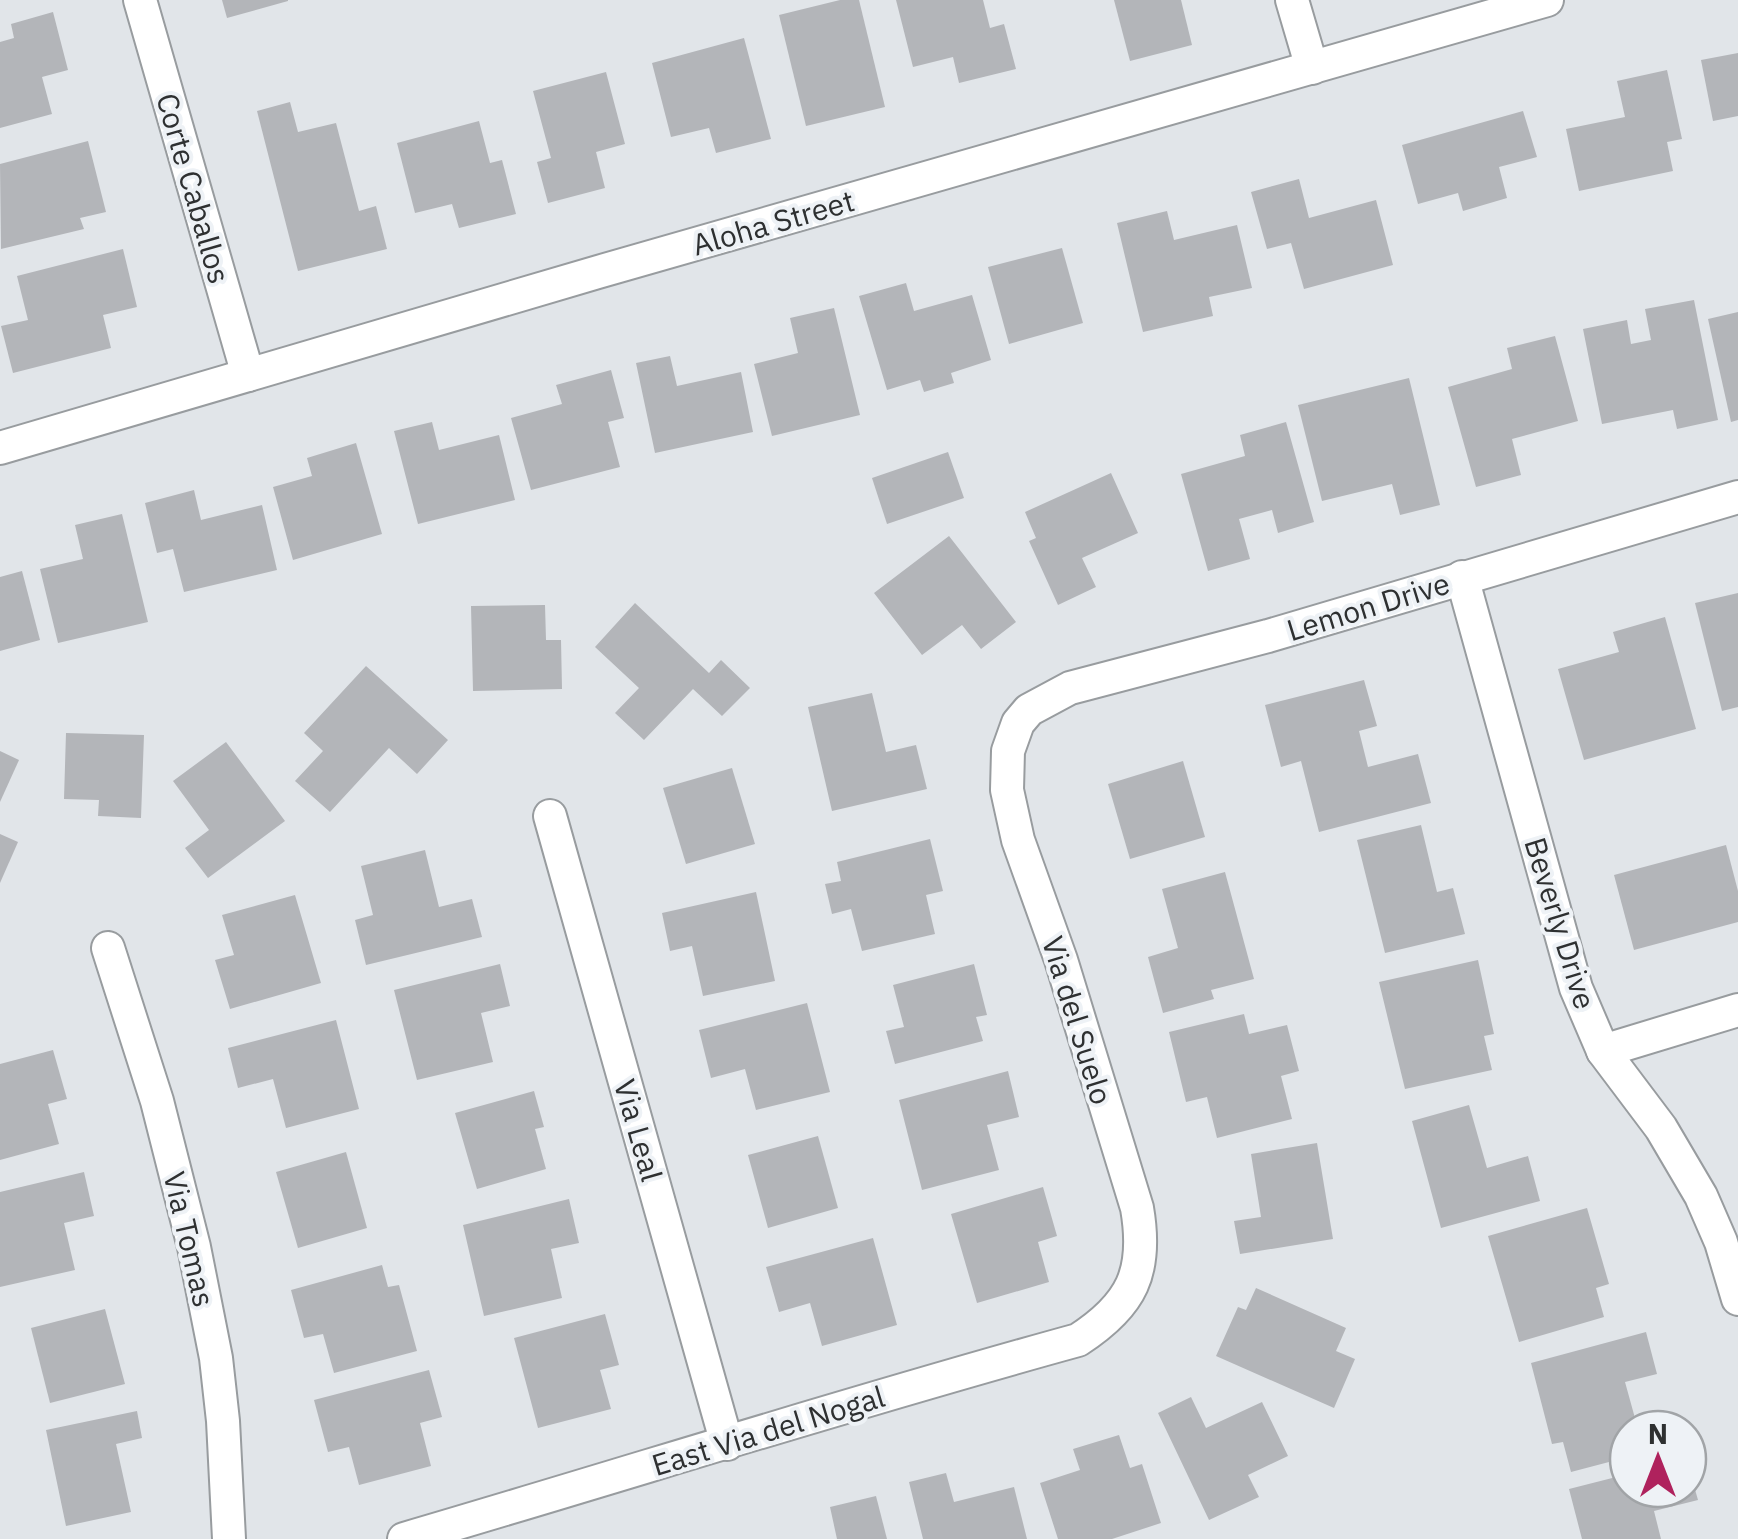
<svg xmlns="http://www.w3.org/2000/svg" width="1738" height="1539" viewBox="0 0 1738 1539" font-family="'IBM Plex Sans',sans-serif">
  <rect width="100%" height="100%" fill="#e1e5e9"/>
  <g fill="#b3b5b9">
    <path d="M222 0H288V1L227 18Z"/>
    <path d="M840 0H859L885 107 806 126 779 15Z"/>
    <path d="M896 0H983L990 28 1004 24 1016 69 959 83 953 57 913 67Z"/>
    <path d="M1114 0H1181L1192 45 1130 61Z"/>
    <path d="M53 12 68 70 42 77 52 114 0 128V42L14 38 11 24Z"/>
    <path d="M744 38 771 139 716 153 709 128 671 137 652 63Z"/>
    <path d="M1738 53V116L1713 121 1701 60Z"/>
    <path d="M1667 70 1682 139 1667 142 1673 171 1579 191 1566 129 1625 117 1617 81Z"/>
    <path d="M606 72 625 144 596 152 605 188 548 203 537 162 551 158 533 91Z"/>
    <path d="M290 102 298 132 336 123 359 211 376 206 387 249 298 271 257 111Z"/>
    <path d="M1523 111 1537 157 1499 167 1507 198 1463 211 1458 193 1418 204 1402 145Z"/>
    <path d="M479 121 490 163 502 160 516 214 459 228 452 204 415 213 397 143Z"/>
    <path d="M88 141 106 212 80 218 84 229 1 249 0 164Z"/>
    <path d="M1299 179 1309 218 1376 200 1393 265 1304 289 1291 243 1267 249 1251 192Z"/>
    <path d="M1167 211 1174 240 1237 225 1252 288 1209 297 1213 316 1143 332 1117 223Z"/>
    <path d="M1062 248 1083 323 1009 344 988 267Z"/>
    <path d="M123 249 137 307 103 315 111 348 13 373 1 326 28 320 17 276Z"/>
    <path d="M906 283 914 311 972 295 991 360 951 373 954 383 924 392 920 380 887 390 859 296Z"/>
    <path d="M1694 300 1718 420 1677 429 1673 410 1602 424 1583 329 1627 320 1631 344 1651 340 1645 309Z"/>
    <path d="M834 308 860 415 772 436 754 364 798 353 790 318Z"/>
    <path d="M1738 312V420L1731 422 1708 319Z"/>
    <path d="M1555 336 1578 421 1512 439 1521 475 1476 487 1448 387 1512 369 1507 348Z"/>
    <path d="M670 356 677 386 741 372 753 432 655 453 636 363Z"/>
    <path d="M611 370 624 418 608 422 620 467 531 490 511 418 562 404 556 385Z"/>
    <path d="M1409 378 1440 505 1400 515 1392 484 1322 501 1298 405Z"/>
    <path d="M432 422 439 450 499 435 515 500 418 524 394 431Z"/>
    <path d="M1286 422 1314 522 1278 533 1272 510 1239 519 1250 559 1208 571 1181 474 1245 456 1240 435Z"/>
    <path d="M356 443 382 534 293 560 273 487 312 476 307 458Z"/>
    <path d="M948 452 964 498 887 524 872 478Z"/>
    <path d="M1111 473 1138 533 1082 558 1096 587 1058 605 1029 541 1036 538 1025 512Z"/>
    <path d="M194 490 201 520 262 505 277 570 184 592 173 549 157 553 145 503Z"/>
    <path d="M122 514 148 622 58 643 40 569 83 559 75 525Z"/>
    <path d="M949 536 1016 622 981 649 962 625 922 655 874 593Z"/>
    <path d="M22 571 40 640 0 651V577Z"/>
    <path d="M1738 593V707L1722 711 1695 603Z"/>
    <path d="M635 603 709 673 721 660 750 688 722 716 693 689 644 740 615 713 639 688 595 647Z"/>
    <path d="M545 605 546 640H561L562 689 473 691 471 606Z"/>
    <path d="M1665 617 1696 729 1584 760 1558 669 1619 652 1613 632Z"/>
    <path d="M366 666 448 740 417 774 389 748 330 812 295 781 323 751 304 733Z"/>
    <path d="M1364 680 1377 726 1359 731 1368 767 1418 754 1431 803 1319 832 1301 761 1281 767 1265 705Z"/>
    <path d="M872 693 886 752 916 745 927 789 832 811 808 707Z"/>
    <path d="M66 733 144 735 141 818 98 816 99 800 64 799Z"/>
    <path d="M226 742 285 821 208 878 185 848 209 830 173 781Z"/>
    <path d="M0 751 19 760 0 802Z"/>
    <path d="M1183 761 1205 837 1130 859 1108 784Z"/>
    <path d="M732 768 755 844 686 864 663 788Z"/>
    <path d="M1421 825 1437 892 1453 888 1465 934 1385 953 1357 840Z"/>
    <path d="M0 834 18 842 0 883Z"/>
    <path d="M930 839 943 891 926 895 935 934 862 951 851 909 832 914 825 884 841 881 837 862Z"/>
    <path d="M1726 845 1738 891V922L1634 950 1614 875Z"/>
    <path d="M425 850 439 907 472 899 482 937 366 965 355 920 373 915 361 866Z"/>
    <path d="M1225 872 1254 979 1211 990 1214 999 1163 1013 1148 957 1178 948 1162 889Z"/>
    <path d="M756 892 775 981 703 996 692 946 670 951 662 913Z"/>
    <path d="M295 895 321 983 230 1009 215 960 234 955 222 915Z"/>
    <path d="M1478 960 1494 1034 1484 1036 1492 1070 1405 1089 1379 982Z"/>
    <path d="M500 964 510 1006 481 1013 493 1062 417 1080 394 990Z"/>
    <path d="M974 964 987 1015 976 1017 983 1041 895 1064 886 1031 904 1027 893 985Z"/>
    <path d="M807 1003 830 1092 756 1110 745 1069 711 1078 699 1030Z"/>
    <path d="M1244 1014 1249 1034 1287 1025 1299 1071 1281 1076 1292 1119 1217 1138 1207 1097 1186 1102 1169 1032Z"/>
    <path d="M336 1020 359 1109 286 1128 273 1079 238 1088 228 1048Z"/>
    <path d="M53 1050 67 1099 48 1104 59 1144 0 1160V1064Z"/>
    <path d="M1008 1071 1019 1117 987 1125 999 1170 922 1190 899 1100Z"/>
    <path d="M534 1091 544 1127 535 1129 546 1169 477 1189 455 1113Z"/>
    <path d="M1469 1105 1487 1168 1528 1156 1540 1201 1441 1228 1412 1121Z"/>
    <path d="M818 1136 838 1208 768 1228 748 1155Z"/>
    <path d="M1317 1143 1333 1239 1240 1254 1234 1221 1261 1217 1251 1154Z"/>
    <path d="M346 1152 367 1228 298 1248 276 1172Z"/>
    <path d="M84 1172 94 1216 64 1223 75 1270 0 1287V1192Z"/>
    <path d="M1043 1187 1057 1236 1038 1242 1049 1282 977 1303 951 1214Z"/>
    <path d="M569 1199 579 1243 551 1249 562 1298 484 1316 463 1225Z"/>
    <path d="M1587 1208 1609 1284 1596 1288 1604 1317 1519 1342 1488 1236Z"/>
    <path d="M873 1238 897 1325 822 1346 810 1303 779 1312 766 1267Z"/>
    <path d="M382 1265 388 1287 399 1285 417 1351 334 1373 323 1334 304 1338 291 1290Z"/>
    <path d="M1256 1288 1346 1328 1336 1351 1355 1359 1334 1408 1216 1356 1238 1307 1246 1310Z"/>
    <path d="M105 1309 125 1384 50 1403 31 1328Z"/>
    <path d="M605 1314 619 1365 600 1370 611 1409 538 1428 514 1338Z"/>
    <path d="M1646 1332 1657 1374 1625 1382 1638 1429H1628V1457L1571 1472 1563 1442 1552 1444 1531 1363Z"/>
    <path d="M429 1370 442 1417 420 1423 431 1466 359 1485 349 1447 328 1452 314 1400Z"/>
    <path d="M1191 1397 1206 1428 1262 1402 1288 1456 1248 1475 1259 1497 1209 1520 1158 1413Z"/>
    <path d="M137 1411 142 1438 116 1444 131 1512 66 1526 46 1430Z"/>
    <path d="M1119 1435 1130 1468 1142 1464 1161 1523 1112 1539H1058L1040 1483 1080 1470 1073 1449Z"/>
    <path d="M1688 1465 1698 1500 1654 1511 1661 1539H1582L1569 1489 1628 1474V1489H1688Z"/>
    <path d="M946 1473 954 1502 1014 1487 1027 1539H923L909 1482Z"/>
    <path d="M876 1496 887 1539H837L830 1507Z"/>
  </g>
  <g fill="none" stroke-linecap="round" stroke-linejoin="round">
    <g stroke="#989c9f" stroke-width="36">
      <g id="minor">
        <path d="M140 0 248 375"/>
        <path d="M1292 0 1312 68"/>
        <path d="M0 448 598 272 1547 0"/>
        <path d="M1462 577 1576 988 1603 1051 1661 1128 1701 1196 1721 1242 1738 1299"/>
        <path d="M550 816 727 1444"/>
        <path d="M108 948 157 1101 194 1247 216 1358 223 1421 229 1539"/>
        <path d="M1603 1051 1738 1010"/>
        <path d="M404 1539C629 1473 852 1402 1078 1340 1132 1305 1148 1272 1137 1208L1061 960 1018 840 1007 790 1008 751 1018 723 1029 710 1070 688 1268 636 1738 497"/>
      </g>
    </g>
    <use href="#minor" stroke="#fff" stroke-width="32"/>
  </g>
  <g text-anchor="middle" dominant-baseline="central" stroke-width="8" stroke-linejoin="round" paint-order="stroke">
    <g font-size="30" fill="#2e3031" stroke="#eef2f6">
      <text transform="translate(194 188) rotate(74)">Corte Caballos</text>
      <text transform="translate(773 222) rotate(-16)">Aloha Street</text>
      <text transform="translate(1368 606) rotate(-17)">Lemon Drive</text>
      <text transform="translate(1561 923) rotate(73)">Beverly Drive</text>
      <text transform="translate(1078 1020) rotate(73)">Via del Suelo</text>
      <text transform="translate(639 1130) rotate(74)">Via Leal</text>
      <text transform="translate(190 1239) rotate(77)">Via Tomas</text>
      <text transform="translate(768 1430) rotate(-17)">East Via del Nogal</text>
    </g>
  </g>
  <g transform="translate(1658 1459)"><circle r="48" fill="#eef2f6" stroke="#a1a4a7" stroke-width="2.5"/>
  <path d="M0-8L18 38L0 25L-18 38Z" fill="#af225d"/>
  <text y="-15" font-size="28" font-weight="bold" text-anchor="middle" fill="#2e3031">N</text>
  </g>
</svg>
